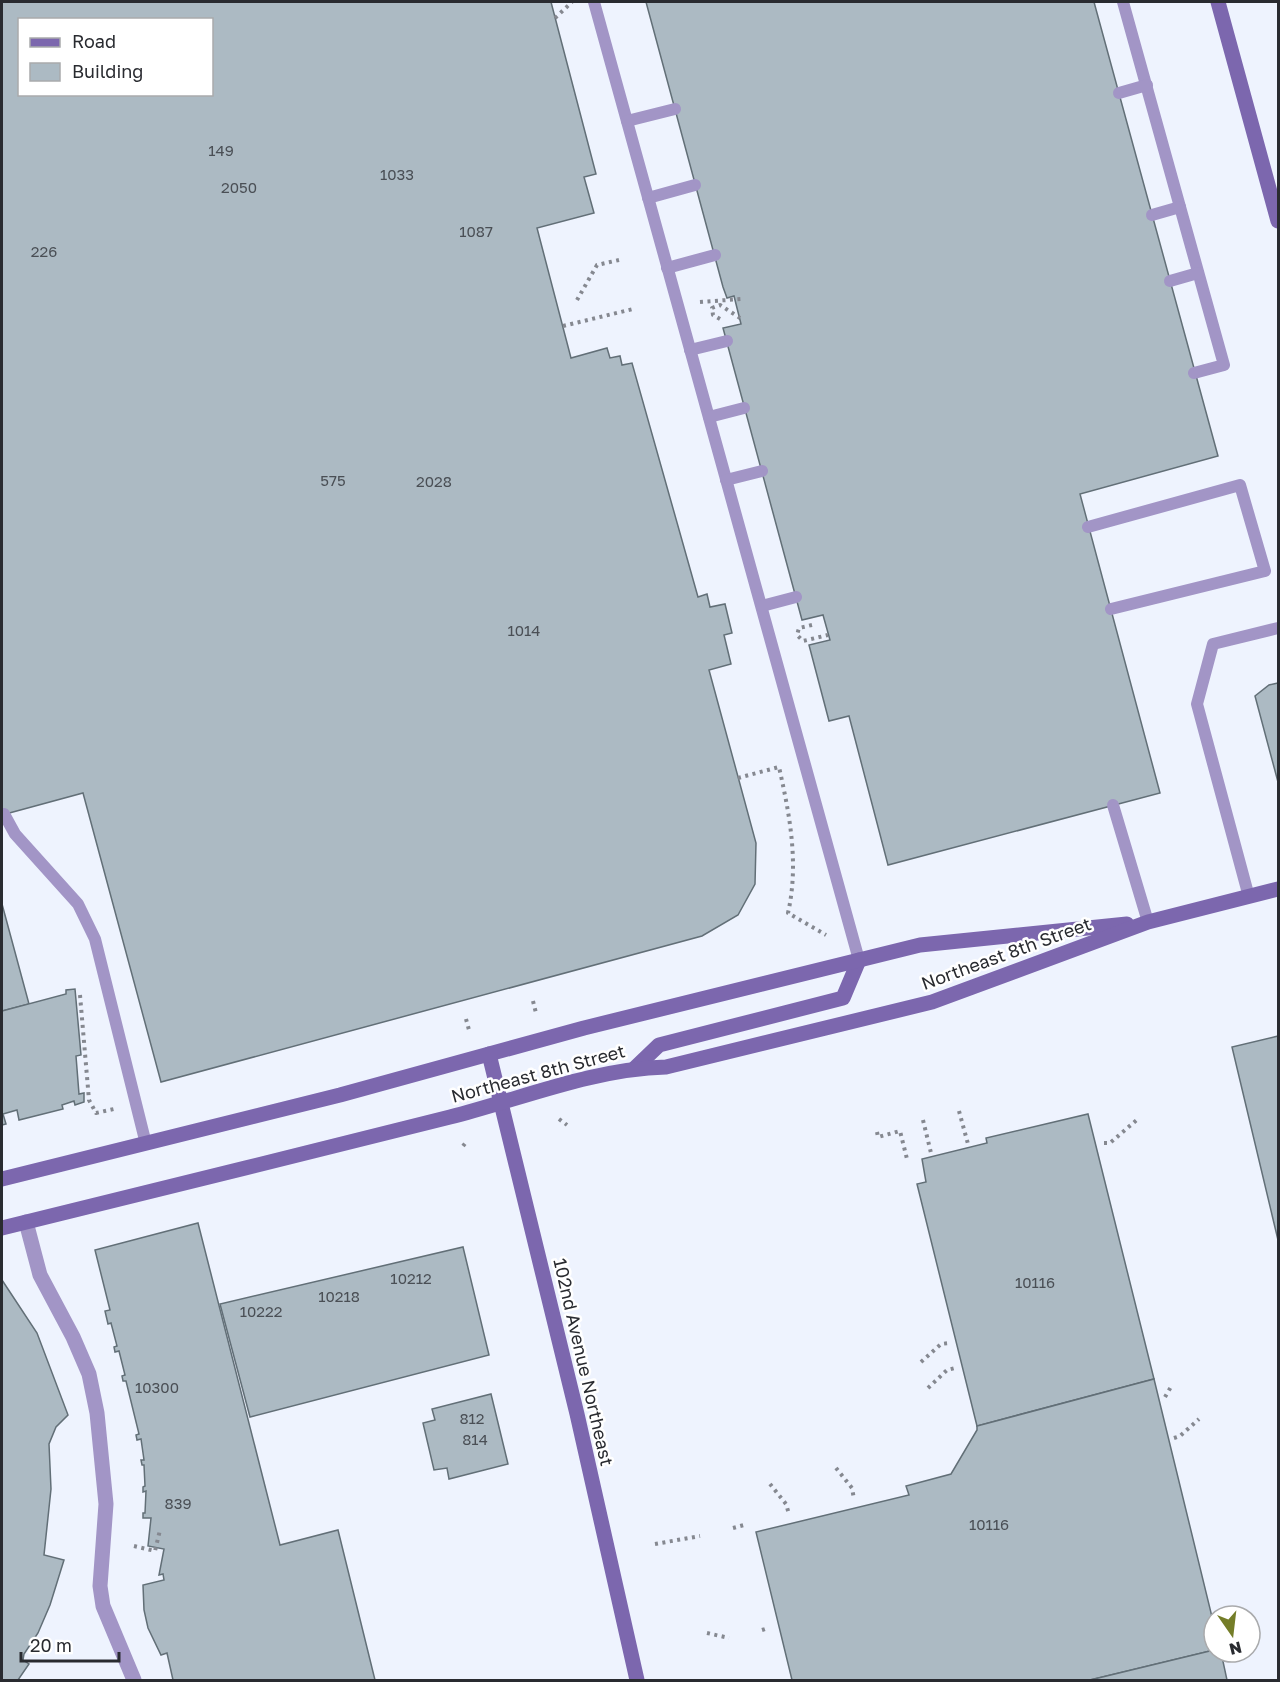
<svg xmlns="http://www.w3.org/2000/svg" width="1280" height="1682" viewBox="0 0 1280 1682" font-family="'Golos Text',sans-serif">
  <rect width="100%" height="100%" fill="#eef3fe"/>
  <g fill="#acbac3" stroke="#626f77" stroke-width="1.5" fill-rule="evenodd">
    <path d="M2 2H551L596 174 584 177 594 213 537 228 571 358 607 348 610 358 620 356 622 365 632 363 698 597 707 594 710 607 725 604 732 633 724 635 731 664 709 670 756 843 755 884 738 915 702 936 161 1082 83 793 2 815ZM20 20H212V94H20Z"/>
    <path d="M646 2H1094L1218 456 1080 494 1160 793 888 865 849 716 829 721 809 645 830 640 823 615 802 620 723 328 741 324 734 296 727 298 723 287Z"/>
    <path d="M1278 683V782L1255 696 1269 685Z"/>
    <path d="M2 904 29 1004 2 1011Z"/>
    <path d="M75 989 81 1055 76 1056 79 1094 84 1093V1102L75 1105 74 1101 62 1105 63 1109 19 1120 17 1110 3 1114 6 1124 2 1125V1011L66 994V990Z"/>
    <path d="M1278 1036V1240L1232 1047Z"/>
    <path d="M1088 1114 1154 1379 977 1426 917 1184 926 1182 922 1159 987 1143 986 1138Z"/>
    <path d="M198 1223 280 1545 338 1530 375 1680H173L167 1653 161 1655 148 1628 144 1610 143 1585 164 1580 163 1574 159 1575 164 1549 148 1546 151 1518H143V1513H145L146 1491 143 1492V1487L145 1486 144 1465H142L141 1460H144L141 1439 137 1440 136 1435 139 1434 126 1381H123L122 1376 125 1375 119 1351 115 1352 114 1347 117 1346 111 1323 108 1324 105 1311 110 1310 95 1250Z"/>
    <path d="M463 1247 489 1355 250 1417 220 1304Z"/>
    <path d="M2 1280 37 1333 68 1415 56 1427 49 1444 51 1489 44 1555 64 1560 50 1605 38 1633 24 1654 23 1660 29 1664 18 1680H2Z"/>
    <path d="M1154 1379 1214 1625V1650L1090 1680H792L756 1532 909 1495 906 1486 951 1474 977 1430V1426Z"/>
    <path d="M491 1394 508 1464 449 1479 447 1468 434 1470 423 1423 435 1420 432 1409Z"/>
    <path d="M1214 1650 1221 1652 1227 1680H1090Z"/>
  </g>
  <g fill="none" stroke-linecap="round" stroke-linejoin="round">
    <g stroke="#858890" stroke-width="4" stroke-dasharray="3 4.5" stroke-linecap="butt">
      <path d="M555 18 572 2"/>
      <path d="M577 300 597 265 619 260"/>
      <path d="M700 302 741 299"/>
      <path d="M720 319 713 315 712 308 720 305 740 318"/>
      <path d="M563 326 633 309"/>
      <path d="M812 625 799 628 797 635 803 641 828 635"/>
      <path d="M738 778 779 767C790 816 799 864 788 913L826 935"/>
      <path d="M80 995 89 1100 96 1113 114 1109"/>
      <path d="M533 1001 536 1013"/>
      <path d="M466 1019 469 1030"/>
      <path d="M959 1111 968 1144"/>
      <path d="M559 1119 567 1125"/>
      <path d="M923 1120 931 1153"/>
      <path d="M877 1132 878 1137 900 1131 907 1159"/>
      <path d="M1104 1143H1110L1139 1118"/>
      <path d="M463 1146 467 1141"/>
      <path d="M921 1362 941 1344 949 1343"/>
      <path d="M928 1388 947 1370 955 1368"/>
      <path d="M1165 1397 1172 1385"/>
      <path d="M1174 1438 1180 1436 1199 1419"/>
      <path d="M836 1468 852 1488 854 1499"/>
      <path d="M770 1484 786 1504 789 1514"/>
      <path d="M733 1528 744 1525"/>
      <path d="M655 1544 700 1536"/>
      <path d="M134 1546 155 1551 160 1530"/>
      <path d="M762 1630 768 1628"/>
      <path d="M707 1633 729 1638"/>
    </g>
    <g stroke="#a295c6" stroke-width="12">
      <path d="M594 2 859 960"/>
      <path d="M1123 2 1224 365 1194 373"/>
      <path d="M1119 93 1147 85"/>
      <path d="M627 121 675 109"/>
      <path d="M648 198 695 185"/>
      <path d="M1152 215 1180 207"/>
      <path d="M667 268 715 255"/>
      <path d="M1170 281 1198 273"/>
      <path d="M690 350 727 341"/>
      <path d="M709 417 744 408"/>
      <path d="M726 480 762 471"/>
      <path d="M1088 527 1240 485 1265 571 1111 609"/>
      <path d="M762 606 796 597"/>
      <path d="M1113 805 1148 922"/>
      <path d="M4 814 15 834 78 904 95 939 146 1144"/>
      <path d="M1249 897 1197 704 1213 644 1278 628"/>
    </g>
    <path stroke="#a295c6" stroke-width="15" d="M26 1222 40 1275 73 1337 89 1374 97 1413 106 1504 100 1586 103 1606 134 1680"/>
    <g stroke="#7c67ae" stroke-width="15">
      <path d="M1218 2 1278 221"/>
      <path d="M489 1054 577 1414 637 1680"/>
      <path d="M635 1068 659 1045 843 998 859 960"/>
      <path d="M2 1179 340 1095 584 1028 920 945 1127 924"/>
      <path d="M2 1228C151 1192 301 1154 450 1117 521 1099 592 1069 666 1067L932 1002 1148 922 1278 889"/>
    </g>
  </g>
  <g text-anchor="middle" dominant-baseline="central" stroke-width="5" stroke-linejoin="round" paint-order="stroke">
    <g font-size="15" fill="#4a4f55">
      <text x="221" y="150">149</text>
      <text x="397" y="174">1033</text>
      <text x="239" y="187">2050</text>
      <text x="476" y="231">1087</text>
      <text x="44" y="251">226</text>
      <text x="333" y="480">575</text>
      <text x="434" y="481">2028</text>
      <text x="524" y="630">1014</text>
      <text x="411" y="1278">10212</text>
      <text x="1035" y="1282">10116</text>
      <text x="339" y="1296">10218</text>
      <text x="261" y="1311">10222</text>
      <text x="157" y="1387">10300</text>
      <text x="472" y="1418">812</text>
      <text x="475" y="1439">814</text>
      <text x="178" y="1503">839</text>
      <text x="989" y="1524">10116</text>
    </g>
    <g font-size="18" fill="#292b30" stroke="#fff">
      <text transform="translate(1006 953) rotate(-20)">Northeast 8th Street</text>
      <text transform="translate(538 1073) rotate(-15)">Northeast 8th Street</text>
      <text transform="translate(584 1362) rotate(77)">102nd Avenue Northeast</text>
    </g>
  </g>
  <rect width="1280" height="1682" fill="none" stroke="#292b30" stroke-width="6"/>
  <rect x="18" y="18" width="195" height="78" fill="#ffffff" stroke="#a9aaac" stroke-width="1.5"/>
  <rect x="30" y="38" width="30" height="9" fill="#7c67ae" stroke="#a9aaac" stroke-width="1.5"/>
  <text x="72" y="48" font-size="18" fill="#292b30">Road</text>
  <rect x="30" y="63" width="30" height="18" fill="#acbac3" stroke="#a9aaac" stroke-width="1.5"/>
  <text x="72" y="78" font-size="18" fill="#292b30">Building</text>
  <g transform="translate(1232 1634) rotate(166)"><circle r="28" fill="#ffffff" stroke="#a9aaac" stroke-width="1.5"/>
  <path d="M0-4.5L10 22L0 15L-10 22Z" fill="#747d28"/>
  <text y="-9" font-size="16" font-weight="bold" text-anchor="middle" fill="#292b30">N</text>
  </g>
  <path d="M21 1652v9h98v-9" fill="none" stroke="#292b30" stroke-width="3"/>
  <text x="30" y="1652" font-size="18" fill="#292b30" stroke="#ffffff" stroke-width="4.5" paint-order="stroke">20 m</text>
</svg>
